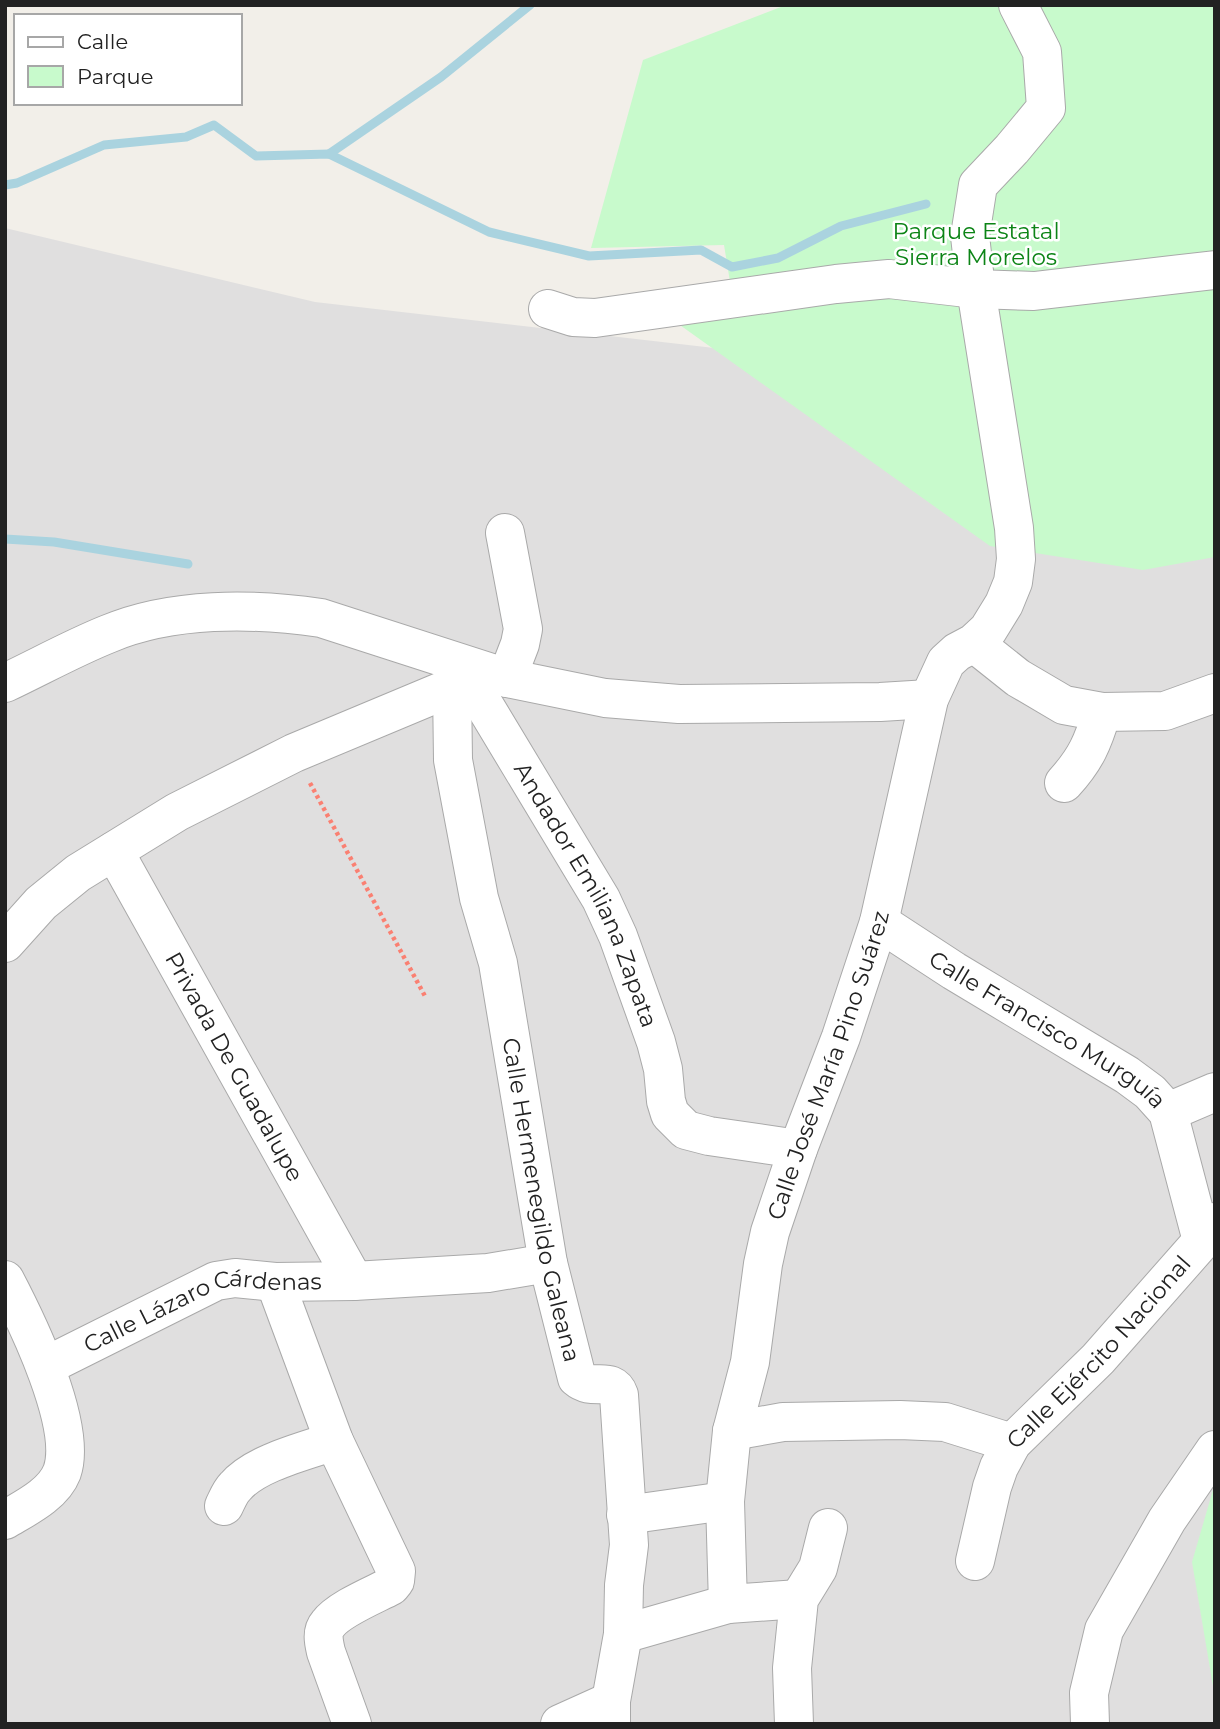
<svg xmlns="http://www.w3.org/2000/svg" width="1220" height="1729" viewBox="0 0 1220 1729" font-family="Montserrat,sans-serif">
  <rect width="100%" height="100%" fill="#f2efe9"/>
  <path fill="#e0dfdf" d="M5 228 315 302 1198 404 1215 416V1724H5Z"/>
  <g fill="#c8facc">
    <path d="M786 5H1215V557L1143 570 990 546 663 313 733 300 724 245 591 248 643 60Z"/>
    <path d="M1215 1483V1698L1192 1562Z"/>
  </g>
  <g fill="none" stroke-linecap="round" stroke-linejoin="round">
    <g stroke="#aad3df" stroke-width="9">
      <path d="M329 154 441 77 530 5"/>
      <path d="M5 185 17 183 104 145 186 137 214 125 256 156 329 154 489 232 589 256 701 250 732 267 778 258 841 226 926 204"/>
      <path d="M5 539 54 542 188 564"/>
    </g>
    <g stroke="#a9a9a9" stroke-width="40">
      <g id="minor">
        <path d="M548 309 573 317 595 318 836 284 889 279 976 289 1034 291 1215 270"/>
        <path d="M505 533 523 629 520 644 507 678"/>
        <path d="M974 643 1018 678 1064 705 1102 712 1165 711 1215 693"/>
        <path id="s1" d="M467 666 483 703 601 899 618 936 656 1042 663 1069 666 1101 670 1114 686 1130 709 1136 798 1149"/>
        <path d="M5 683C39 667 73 648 108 634 172 607 253 608 321 618L507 678 605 698 679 704 880 702 929 699"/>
        <path id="s2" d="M452 687 453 760 479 898 498 963 548 1263 577 1378C593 1392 612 1375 619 1395L629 1545 624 1585 623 1634 611 1701V1724"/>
        <path d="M1064 783C1086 759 1093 742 1102 712"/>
        <path id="s3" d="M114 851 354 1281"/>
        <path id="s4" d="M879 922 954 971 1127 1075 1150 1092 1168 1112 1202 1241"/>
        <path d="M5 943 41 903 78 873 177 812 294 753 452 687 465 668"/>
        <path d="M1168 1112 1215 1092"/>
        <path d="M5 1280C27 1322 78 1426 62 1472 53 1495 25 1508 5 1520"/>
        <path d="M275 1282 334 1441 396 1571 395 1581 391 1586C374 1595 339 1609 328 1624 321 1632 324 1643 326 1652L352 1724"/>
        <path id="s5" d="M46 1366 216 1281 235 1278 275 1282 354 1281 488 1273 548 1263"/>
        <path d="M732 1431 783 1422 900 1420 945 1422 1012 1443"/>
        <path d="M224 1506C227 1500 230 1492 235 1487 255 1463 305 1451 334 1441"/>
        <path d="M626 1515 725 1501"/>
        <path id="s6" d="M975 1561 992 1487 999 1467 1012 1443 1098 1359 1202 1241 1215 1222"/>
        <path id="s7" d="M728 1604 725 1501 732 1431 750 1362 763 1264 770 1232 798 1149 841 1037 879 922 929 699 946 662 957 652 974 643 988 630 1004 604 1013 582 1016 559 1014 528 976 289 970 236 978 185 1012 149 1046 108 1042 52 1018 5"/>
        <path d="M623 1634 728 1604 799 1599"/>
        <path d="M560 1724 611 1701"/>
        <path d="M794 1724 792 1668 799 1599 818 1568 828 1528"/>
        <path d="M1090 1724 1089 1693 1104 1630 1167 1520 1215 1450"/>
      </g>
    </g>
    <path stroke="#fa8072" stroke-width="4.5" stroke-dasharray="3.5 3.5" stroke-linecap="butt" d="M310 783 426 998"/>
    <use href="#minor" stroke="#fff" stroke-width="38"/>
  </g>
  <g text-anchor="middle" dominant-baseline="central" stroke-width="5" stroke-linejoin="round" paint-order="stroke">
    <g font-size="23" fill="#0c8416" stroke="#fff">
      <text x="976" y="231">Parque Estatal<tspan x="976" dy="26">Sierra Morelos</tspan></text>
    </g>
    <g font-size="23" fill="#222" stroke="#fff">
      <text stroke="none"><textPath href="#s1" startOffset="259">Andador Emiliana Zapata</textPath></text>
      <text stroke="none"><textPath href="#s4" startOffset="200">Calle Francisco Murguía</textPath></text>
      <text stroke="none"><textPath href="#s7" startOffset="553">Calle José María Pino Suárez</textPath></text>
      <text stroke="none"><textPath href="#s3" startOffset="247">Privada De Guadalupe</textPath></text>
      <text stroke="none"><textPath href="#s2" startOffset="522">Calle Hermenegildo Galeana</textPath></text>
      <text stroke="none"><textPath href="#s5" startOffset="170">Calle Lázaro Cárdenas</textPath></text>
      <text stroke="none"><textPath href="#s6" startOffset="250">Calle Ejército Nacional</textPath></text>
    </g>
  </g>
  <rect width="1220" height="1729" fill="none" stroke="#222222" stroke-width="14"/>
  <rect x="14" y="14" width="228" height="91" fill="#ffffff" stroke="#a7a7a7" stroke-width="2"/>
  <rect x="28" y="37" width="35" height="10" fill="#ffffff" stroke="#a7a7a7" stroke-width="2"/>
  <text x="77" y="49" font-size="21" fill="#222222">Calle</text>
  <rect x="28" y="66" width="35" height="21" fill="#c8facc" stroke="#a7a7a7" stroke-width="2"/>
  <text x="77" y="84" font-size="21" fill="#222222">Parque</text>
</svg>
